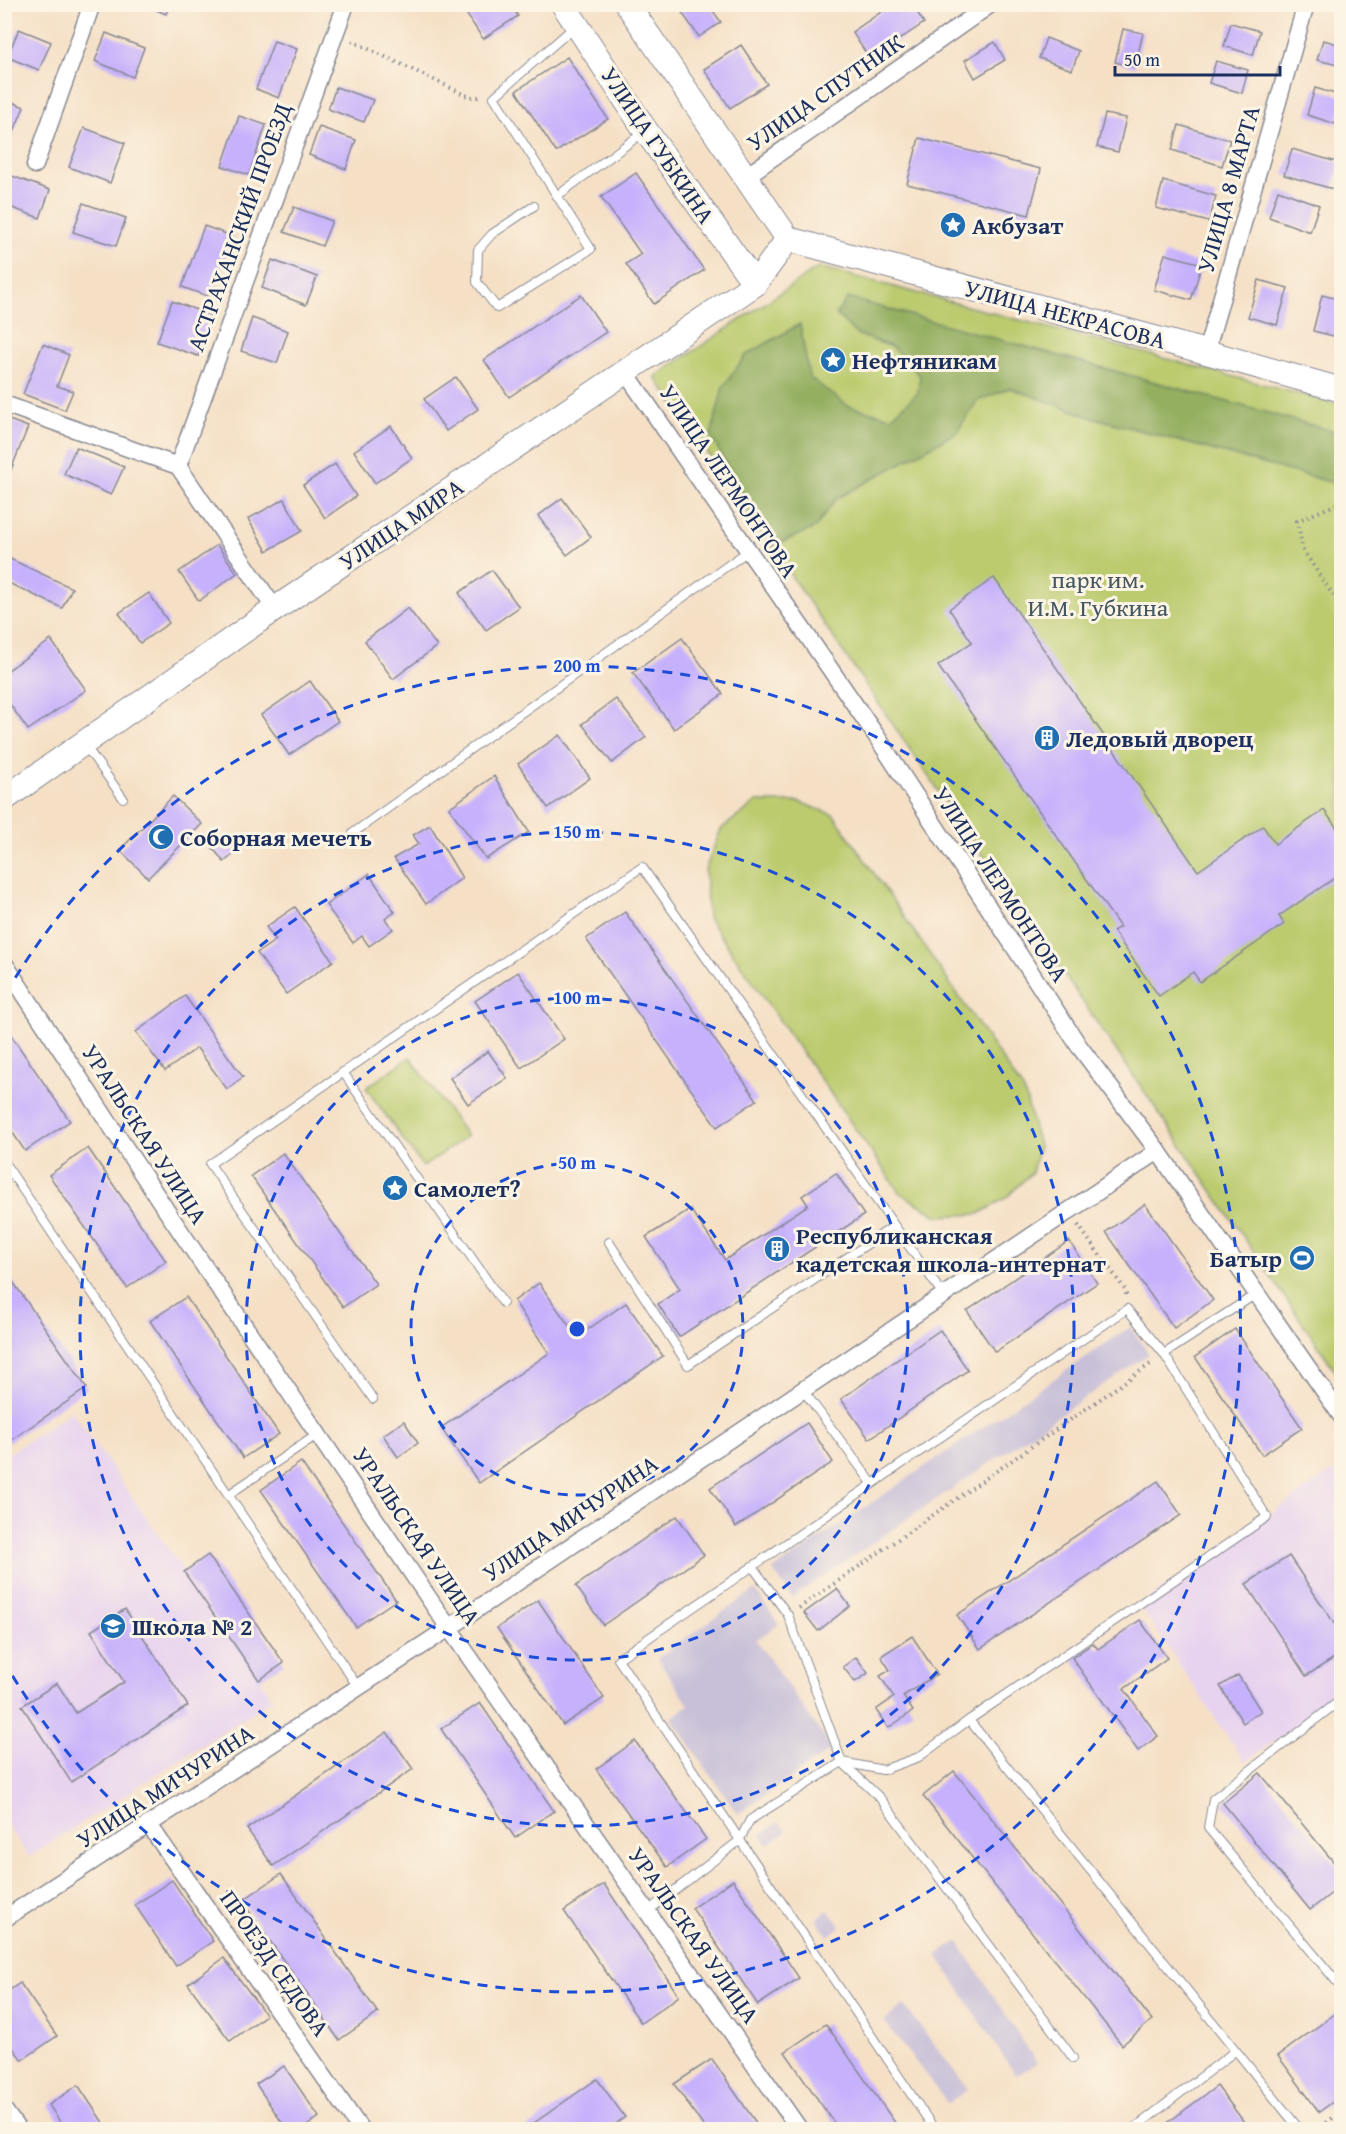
<svg xmlns="http://www.w3.org/2000/svg" width="1346" height="2134" viewBox="0 0 1346 2134" font-family="'Gentium Book Plus',serif">
  <rect width="100%" height="100%" fill="#fcf5e5"/>
  <filter id="ink" filterUnits="userSpaceOnUse"><feTurbulence type="fractalNoise" baseFrequency=".0167" numOctaves="2"/><feDisplacementMap in="SourceGraphic" scale="12" xChannelSelector="R" yChannelSelector="G"/><feConvolveMatrix kernelMatrix="1 2 1 2 8 2 1 2 1" color-interpolation-filters="sRGB"/></filter>
  <filter id="wash" filterUnits="userSpaceOnUse"><feTurbulence type="fractalNoise" baseFrequency=".008" numOctaves="4" result="noise"/><feDisplacementMap in="SourceGraphic" scale="24" xChannelSelector="R" yChannelSelector="G"/><feGaussianBlur stdDeviation="1.35" result="paint"/><feColorMatrix in="noise" values="0 0 0 0 0 0 0 0 0 0 0 0 0 0 0 0 0 1.4 0 .05"/><feComposite in="paint" operator="in"/></filter>
  <g filter="url(#wash)">
    <rect width="100%" height="100%" fill="#f5e0c6"/>
    <g fill="#e7d2ef">
      <path d="M72 1411 273 1699 29 1857 5 1822 4 1457Z"/>
      <path d="M1333 1471 1341 1483V1695L1245 1762 1139 1605Z"/>
    </g>
    <g fill="#c8bfd8">
      <path d="M1130 1327 1149 1354 792 1598 773 1570Z"/>
      <path d="M755 1590 779 1624 756 1640 832 1749 738 1814 671 1718 689 1705 657 1658Z"/>
      <path d="M779 1822 786 1832 768 1845 761 1835Z"/>
      <path d="M828 1910 841 1927 828 1936 816 1919Z"/>
      <path d="M958 1941 1037 2063 1016 2076 937 1955Z"/>
      <path d="M904 2005 968 2089 948 2104 884 2021Z"/>
    </g>
    <g fill="#bbcb6e" stroke="#6b7d66" stroke-width="1.5">
      <path d="M819 267 1341 405V1379L655 377Z"/>
      <path d="M757 802H799L834 815 1024 1091 1039 1146 1032 1172 1007 1197 979 1214 938 1216 900 1193 708 918 705 870 721 829Z"/>
      <path d="M410 1057 467 1136 423 1167 366 1088Z"/>
    </g>
    <path fill="#94af61" stroke="#586f60" stroke-width="1.5" d="M848 298 1341 433V485L1091 417 1010 388 977 401 957 432 836 499 815 528 771 547 711 436 723 387 746 355 800 324 809 377 848 406 891 417 918 393 920 376 892 347 856 334 836 314Z"/>
    <g id="blocks">
      <g fill="#c6b1fc">
        <path d="M142 4H170L166 14Z"/>
        <path d="M476 4H510L518 16 483 39 465 12Z"/>
        <path d="M676 4H708L721 22 699 37Z"/>
        <path d="M893 4H912L924 23 870 59 852 32Z"/>
        <path d="M1231 23 1260 31 1253 55 1224 46Z"/>
        <path d="M19 29 51 42 39 70 7 57Z"/>
        <path d="M1123 29 1143 33 1135 67 1115 62Z"/>
        <path d="M106 33 144 48 133 77 95 61Z"/>
        <path d="M1046 38 1079 51 1072 70 1039 58Z"/>
        <path d="M1323 40 1342 45V66L1317 60Z"/>
        <path d="M274 41 297 49 279 98 256 89Z"/>
        <path d="M995 42 1005 60 975 78 965 60Z"/>
        <path d="M741 45 767 84 730 108 704 69Z"/>
        <path d="M567 57 608 119 556 152 516 91Z"/>
        <path d="M1216 61 1248 70 1242 93 1209 83Z"/>
        <path d="M336 87 373 100 364 122 328 109Z"/>
        <path d="M1315 88 1342 96V105L1336 124 1307 115Z"/>
        <path d="M5 99 24 107 10 141 5 138Z"/>
        <path d="M1105 114 1126 118 1118 152 1097 147Z"/>
        <path d="M239 116 266 125 249 175 222 166Z"/>
        <path d="M1179 125 1230 140 1222 166 1172 150Z"/>
        <path d="M319 127 356 140 346 169 309 155Z"/>
        <path d="M84 128 125 143 110 183 69 167Z"/>
        <path d="M919 138 1041 169 1029 215 907 184Z"/>
        <path d="M1292 149 1340 163 1333 189 1284 175Z"/>
        <path d="M4 173 50 190 40 218 4 205Z"/>
        <path d="M636 173 704 270 654 304 626 264 641 254 601 197Z"/>
        <path d="M1163 181 1216 196 1209 222 1156 208Z"/>
        <path d="M1278 190 1319 205 1310 232 1269 217Z"/>
        <path d="M83 203 126 218 116 246 73 232Z"/>
        <path d="M294 207 332 221 322 246 284 232Z"/>
        <path d="M204 226 232 236 210 297 182 287Z"/>
        <path d="M1165 254 1202 264 1191 300 1154 290Z"/>
        <path d="M272 260 317 277 306 305 262 288Z"/>
        <path d="M1259 280 1288 288 1277 325 1248 317Z"/>
        <path d="M581 295 606 332 509 397 484 360Z"/>
        <path d="M1322 295 1342 300V338L1313 331Z"/>
        <path d="M172 301 213 316 198 356 157 342Z"/>
        <path d="M252 318 288 331 277 363 241 351Z"/>
        <path d="M43 344 69 355 57 386 73 391 65 410 23 394Z"/>
        <path d="M456 377 478 409 446 431 424 399Z"/>
        <path d="M4 418 28 427 9 475 4 473Z"/>
        <path d="M391 426 412 458 375 483 354 451Z"/>
        <path d="M76 447 124 467 111 495 64 474Z"/>
        <path d="M335 464 356 496 325 518 303 485Z"/>
        <path d="M562 498 591 537 567 555 538 516Z"/>
        <path d="M284 499 302 531 267 551 248 519Z"/>
        <path d="M217 545 237 573 199 601 179 572Z"/>
        <path d="M4 556 72 588 62 608 4 581Z"/>
        <path d="M492 570 519 607 486 630 459 593Z"/>
        <path d="M994 578 1198 871 1263 826 1275 844 1324 810 1342 835V873L1279 916 1284 924 1200 982 1193 972 1159 996 1113 931 1120 927 938 666 972 642 949 609Z"/>
        <path d="M149 593 169 623 140 643 119 613Z"/>
        <path d="M408 608 437 646 393 679 365 641Z"/>
        <path d="M682 638 723 694 674 729 633 673Z"/>
        <path d="M51 640 86 690 28 730 4 696V673Z"/>
        <path d="M310 681 338 721 289 755 261 715Z"/>
        <path d="M616 699 646 737 612 763 582 724Z"/>
        <path d="M560 735 590 778 548 808 518 764Z"/>
        <path d="M494 776 529 832 486 859 449 808Z"/>
        <path d="M173 796 202 824 148 878 120 850Z"/>
        <path d="M430 825 462 878 426 904 394 858 419 844 413 835Z"/>
        <path d="M227 835 239 850 224 862 212 847Z"/>
        <path d="M369 874 395 912 385 919 393 929 369 946 362 936 353 943 326 905Z"/>
        <path d="M295 907 333 961 286 994 257 953 276 940 266 927Z"/>
        <path d="M625 912 757 1100 717 1127 586 939Z"/>
        <path d="M518 972 564 1039 521 1068 475 1001Z"/>
        <path d="M185 996 243 1077 227 1089 197 1048 165 1071 136 1032Z"/>
        <path d="M4 1025 70 1121 25 1151 4 1120Z"/>
        <path d="M488 1051 507 1078 468 1104 450 1078Z"/>
        <path d="M88 1148 166 1261 127 1288 49 1175Z"/>
        <path d="M283 1153 376 1284 343 1307 251 1176Z"/>
        <path d="M836 1173 864 1215 679 1337 658 1304 680 1289 646 1237 690 1209 725 1260 808 1205 802 1196Z"/>
        <path d="M1145 1204 1213 1300 1174 1328 1106 1232Z"/>
        <path d="M1069 1241 1097 1283 995 1352 967 1311Z"/>
        <path d="M4 1269 87 1388 4 1445Z"/>
        <path d="M539 1283 577 1337 626 1303 663 1356 479 1483 441 1428 549 1353 514 1301Z"/>
        <path d="M186 1297 279 1434 243 1458 150 1321Z"/>
        <path d="M1235 1329 1302 1428 1262 1455 1195 1357Z"/>
        <path d="M940 1330 968 1370 869 1439 841 1399Z"/>
        <path d="M404 1421 418 1443 398 1457 383 1435Z"/>
        <path d="M807 1423 833 1462 736 1527 710 1488Z"/>
        <path d="M301 1462 396 1600 356 1627 261 1490Z"/>
        <path d="M1158 1481 1181 1515 980 1649 957 1615Z"/>
        <path d="M677 1516 704 1555 603 1625 576 1586Z"/>
        <path d="M208 1555 284 1663 259 1680 184 1572Z"/>
        <path d="M1289 1556 1342 1635V1653L1306 1676 1246 1584Z"/>
        <path d="M837 1589 850 1606 818 1631 804 1613Z"/>
        <path d="M538 1600 604 1698 563 1725 497 1628Z"/>
        <path d="M125 1609 188 1706 71 1782 22 1706 57 1683 76 1713 124 1682 91 1631Z"/>
        <path d="M1140 1620 1167 1658 1124 1689 1158 1736 1138 1751 1072 1658 1093 1643 1098 1649Z"/>
        <path d="M912 1636 937 1674 903 1696 913 1711 888 1728 876 1710 894 1697 880 1676 890 1670 881 1656Z"/>
        <path d="M856 1657 868 1673 855 1682 843 1667Z"/>
        <path d="M1238 1675 1261 1711 1243 1723 1220 1686Z"/>
        <path d="M480 1703 554 1811 515 1838 441 1729Z"/>
        <path d="M387 1732 413 1769 273 1866 247 1829Z"/>
        <path d="M635 1741 706 1839 667 1867 596 1769Z"/>
        <path d="M954 1771 1152 2020 1122 2045 923 1796Z"/>
        <path d="M1260 1773 1342 1872V1885L1310 1910 1223 1803Z"/>
        <path d="M281 1874 378 2013 339 2040 242 1901Z"/>
        <path d="M172 1880 213 1941 176 1966 135 1905Z"/>
        <path d="M733 1880 799 1978 758 2005 692 1908Z"/>
        <path d="M604 1884 679 1996 641 2023 564 1911Z"/>
        <path d="M224 1958 266 2015 230 2041 188 1984Z"/>
        <path d="M20 1983 57 2036 22 2060 4 2036V1994Z"/>
        <path d="M1336 2013 1342 2020V2095L1319 2112 1278 2056Z"/>
        <path d="M826 2024 896 2124 888 2130H839L785 2052Z"/>
        <path d="M712 2059 761 2130H706L674 2084Z"/>
        <path d="M284 2066 319 2117 301 2130H287L256 2084Z"/>
        <path d="M597 2079 625 2117 607 2130H524Z"/>
        <path d="M78 2085 108 2130H65L49 2105Z"/>
        <path d="M1217 2086 1250 2130H1158Z"/>
      </g>
    </g>
  </g>
  <g filter="url(#ink)">
    <use href="#blocks" fill-opacity="0" stroke="#888892" stroke-width="1.5"/>
    <g fill="none" stroke-linecap="round" stroke-linejoin="round">
      <g stroke="#888892" stroke-width="10">
        <g id="lane">
          <path d="M557 196 644 132"/>
          <path d="M534 206 492 234 478 250 477 282 497 308 591 249 494 97 574 27"/>
          <path d="M84 744 123 798"/>
          <path d="M353 833 748 551"/>
          <path d="M343 1072 503 1303"/>
          <path d="M4 1162 358 1687"/>
          <path d="M609 1242 688 1365 894 1226"/>
          <path d="M1164 1354 1256 1294"/>
          <path d="M803 1390 872 1483"/>
          <path d="M373 1399 210 1164 642 867 944 1296"/>
          <path d="M228 1495 318 1434"/>
          <path d="M752 1566 788 1615 842 1762 880 1798 1073 2058"/>
          <path d="M1342 1699 1213 1799 1208 1828 1342 1988"/>
          <path d="M648 1911 739 1841 750 1820 842 1762 883 1770 919 1757 969 1720"/>
          <path d="M935 2130 618 1659 1127 1309 1164 1354 1267 1517 969 1720 1300 2130"/>
          <path d="M1132 2130 1235 2051"/>
        </g>
      </g>
      <g stroke="#888892" stroke-width="19">
        <g id="street">
          <path d="M35 165 92 4"/>
          <path d="M745 177 991 4"/>
          <path d="M1206 352 1306 4"/>
          <path d="M626 373 875 734 1079 1046 1158 1151 1342 1417"/>
          <path d="M4 404 178 466"/>
          <path d="M178 466 346 4"/>
          <path d="M178 466 275 609"/>
          <path d="M4 963 166 1210 449 1628 800 2130"/>
          <path d="M149 1825 361 2130"/>
          <path d="M4 1919 449 1628 1158 1151"/>
          <path d="M4 2110 18 2130"/>
        </g>
      </g>
      <g stroke="#888892" stroke-width="26">
        <g id="secondary">
          <path d="M563 4 646 131 755 284"/>
          <path d="M627 4 788 239"/>
          <path d="M788 239 1206 352 1342 390"/>
          <path d="M4 799 275 609 755 284 788 239"/>
        </g>
      </g>
      <g stroke="#888892" stroke-width="4" stroke-dasharray="1.5 4.5" stroke-linecap="butt">
        <path d="M352 41 470 97H479"/>
        <path d="M1342 502 1297 521 1303 550 1342 609"/>
        <path d="M1078 1225 1126 1291V1295"/>
        <path d="M799 1608 1152 1363"/>
        <path d="M1317 2130 1342 2111"/>
      </g>
      <use href="#lane" stroke="#fff" stroke-width="8"/>
      <use href="#street" stroke="#fff" stroke-width="16"/>
      <use href="#secondary" stroke="#fff" stroke-width="24"/>
    </g>
  </g>
  <g fill="none" stroke="#1d4ed8" stroke-width="3" stroke-dasharray="10 8">
    <circle cx="577" cy="1329" r="166"/>
    <circle cx="577" cy="1329" r="331"/>
    <circle cx="577" cy="1329" r="497"/>
    <path d="M6 993A663 663 0 1 1 6 1665"/>
  </g>
  <defs>
    <g id="sight-disc" transform="scale(1.35)"><circle r="9.5" fill="#1f6fb2" stroke="#fcf5e5"/><path d="M0-6L1.8-2.2L6-1.7L2.9 1.2L3.7 5.4L0 3.3L-3.7 5.4L-2.9 1.2L-6-1.7L-1.8-2.2Z" fill="#fff"/></g>
    <g id="building-disc" transform="scale(1.35)"><circle r="9.5" fill="#1f6fb2" stroke="#fcf5e5"/><path d="M-4-6H4V6H1V3H-1V6H-4ZM-2.5-4.3h1.7v1.8h-1.7ZM.8-4.3h1.7v1.8H.8ZM-2.5-1h1.7V.8h-1.7ZM.8-1h1.7V.8H.8Z" fill="#fff"/></g>
    <g id="mosque-disc" transform="scale(1.35)"><circle r="9.5" fill="#1f6fb2" stroke="#fcf5e5"/><path d="M3.5-4.9A6 6 0 1 0 3.5 4.9A5 5 0 1 1 3.5-4.9Z" fill="#fff"/></g>
    <g id="stadium-disc" transform="scale(1.35)"><circle r="9.5" fill="#1f6fb2" stroke="#fcf5e5"/><path d="M0-5a6.5 5 0 1 0 0 10a6.5 5 0 1 0 0-10ZM-3.5-1.8h7v3.6h-7Z" fill="#fff"/></g>
    <g id="school-disc" transform="scale(1.35)"><circle r="9.5" fill="#1f6fb2" stroke="#fcf5e5"/><path d="M0-5L7-2L0 1L-7-2ZM-4 1L0 2.5L4 1V4Q0 6-4 4Z" fill="#fff"/></g>
  </defs>
  <g fill-rule="evenodd">
    <use href="#sight-disc" x="953" y="225"/>
    <use href="#sight-disc" x="833" y="360"/>
    <use href="#building-disc" x="1047" y="738"/>
    <use href="#mosque-disc" x="161" y="837"/>
    <use href="#sight-disc" x="395" y="1188"/>
    <use href="#building-disc" x="777" y="1249"/>
    <use href="#stadium-disc" x="1302" y="1258"/>
    <use href="#school-disc" x="113" y="1626"/>
  </g>
  <g text-anchor="middle" dominant-baseline="central" stroke-width="6" stroke-linejoin="round" paint-order="stroke">
    <g font-size="24" fill="#1b2f5e" stroke="#fcf5e5">
      <text transform="translate(825 92) rotate(-35)">УЛИЦА СПУТНИК</text>
      <text transform="translate(658 145) rotate(56)">УЛИЦА ГУБКИНА</text>
      <text transform="translate(1228 189) rotate(-74)">УЛИЦА 8 МАРТА</text>
      <text transform="translate(239 227) rotate(-70)">АСТРАХАНСКИЙ ПРОЕЗД</text>
      <text transform="translate(1065 314) rotate(15)">УЛИЦА НЕКРАСОВА</text>
      <text transform="translate(729 481) rotate(56)">УЛИЦА ЛЕРМОНТОВА</text>
      <text transform="translate(401 524) rotate(-34)">УЛИЦА МИРА</text>
      <text transform="translate(1001 884) rotate(57)">УЛИЦА ЛЕРМОНТОВА</text>
      <text transform="translate(145 1134) rotate(57)">УРАЛЬСКАЯ УЛИЦА</text>
      <text transform="translate(570 1518) rotate(-34)">УЛИЦА МИЧУРИНА</text>
      <text transform="translate(417 1536) rotate(56)">УРАЛЬСКАЯ УЛИЦА</text>
      <text transform="translate(165 1786) rotate(-33)">УЛИЦА МИЧУРИНА</text>
      <text transform="translate(694 1935) rotate(55)">УРАЛЬСКАЯ УЛИЦА</text>
      <text transform="translate(275 1963) rotate(55)">ПРОЕЗД СЕДОВА</text>
    </g>
    <g font-size="24" font-weight="bold" fill="#1b2f5e" stroke="#fcf5e5" text-anchor="start">
      <text x="972" y="225">Акбузат</text>
      <text x="852" y="360">Нефтяникам</text>
      <text x="1066" y="738">Ледовый дворец</text>
      <text x="180" y="837">Соборная мечеть</text>
      <text x="414" y="1188">Самолет?</text>
      <text x="796" y="1235">Республиканская<tspan x="796" dy="28">кадетская школа-интернат</tspan></text>
      <text x="1282" y="1258" text-anchor="end">Батыр</text>
      <text x="132" y="1626">Школа № 2</text>
    </g>
    <g font-size="24" fill="#435662" stroke="#fcf5e5">
      <text x="1098" y="579">парк им.<tspan x="1098" dy="28">И.М. Губкина</tspan></text>
    </g>
  </g>
  <circle cx="577" cy="1329" r="9" fill="#1d4ed8" stroke="#fcf5e5" stroke-width="3"/>
  <g font-size="18" text-anchor="middle" font-weight="bold" fill="#1d4ed8" stroke="#fcf5e5" stroke-width="6" stroke-linejoin="round" paint-order="stroke">
    <text x="577" y="672">200 m</text>
    <text x="577" y="838">150 m</text>
    <text x="577" y="1004">100 m</text>
    <text x="577" y="1169">50 m</text>
  </g>
  <rect width="1346" height="2134" fill="none" stroke="#fcf5e5" stroke-width="24"/>
  <path d="M1115 66v9h165v-9" fill="none" stroke="#1b2f5e" stroke-width="3"/>
  <text x="1124" y="66" font-size="18" fill="#1b2f5e" stroke="#fcf5e5" stroke-width="4.5" paint-order="stroke">50 m</text>
</svg>
